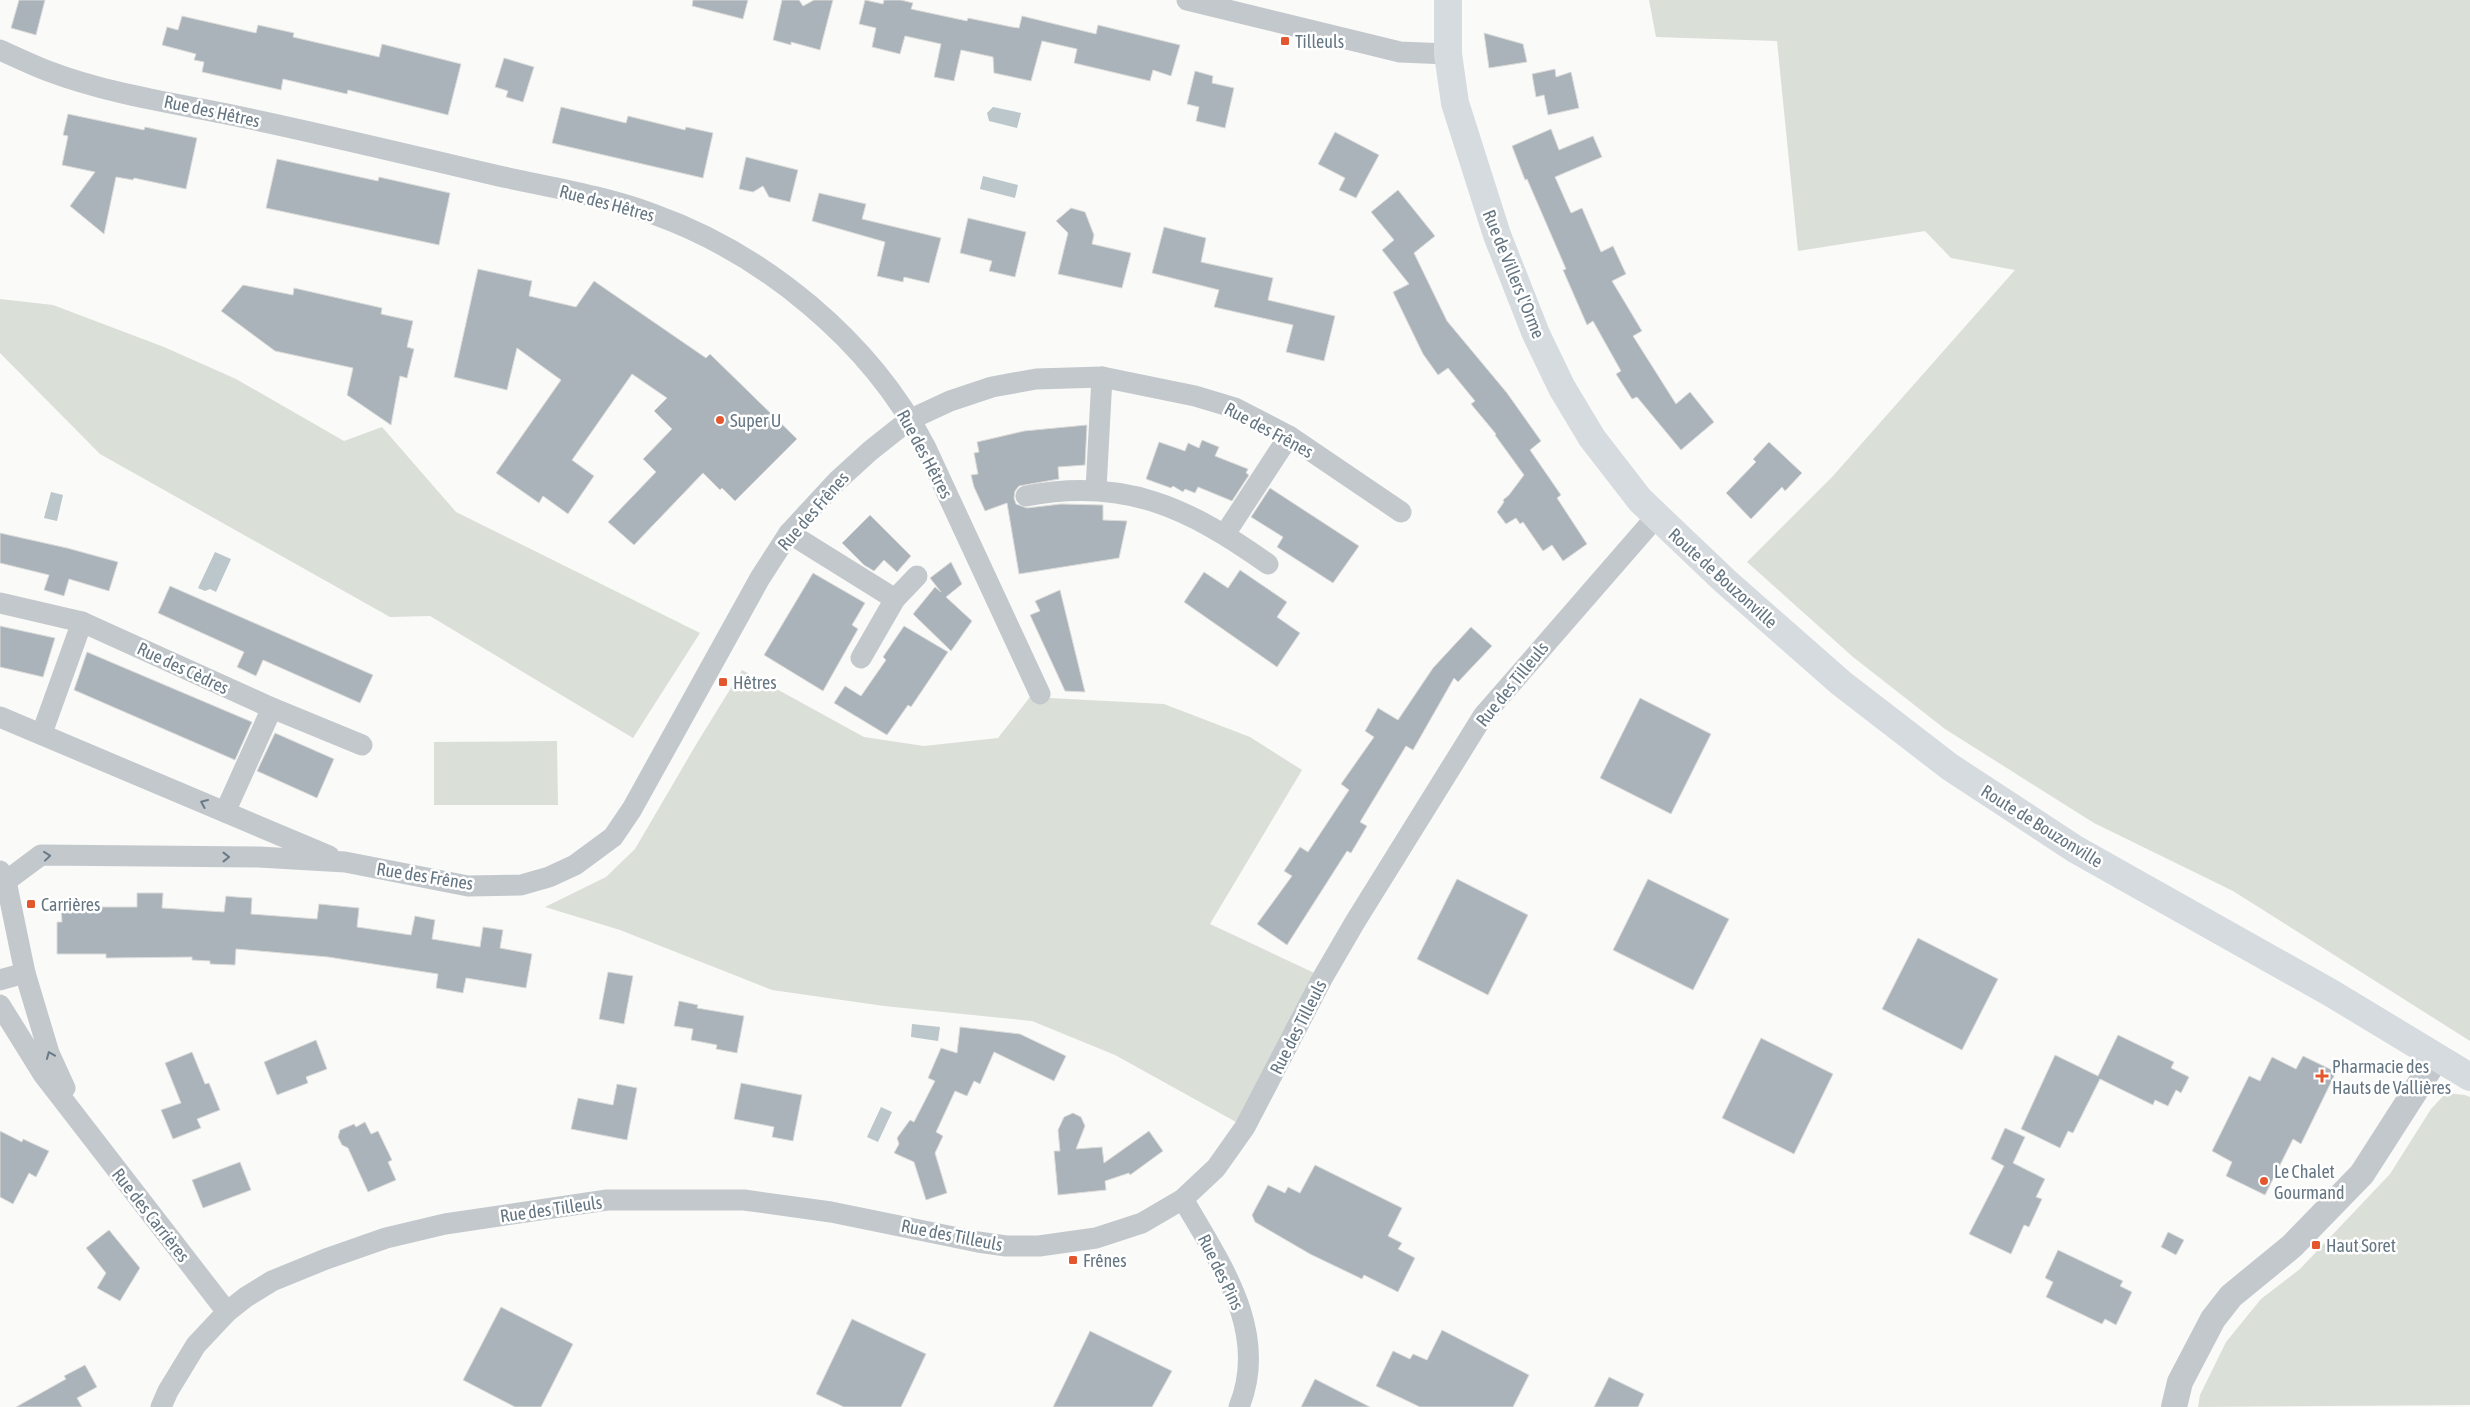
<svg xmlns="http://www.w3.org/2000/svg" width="2470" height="1407" viewBox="0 0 2470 1407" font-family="'Asap Condensed',sans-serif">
  <rect width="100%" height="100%" fill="#fafaf8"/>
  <g fill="#dadfd7">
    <path d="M1649 0H2470V1041L2233 891 2094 823 1945 729 1853 657 1747 562 1833 476 2015 270 1951 258 1925 231 1798 251 1777 41 1656 37Z"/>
    <path d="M0 299 53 305 164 347 236 379 344 441 382 427 456 512 700 633 633 738 430 616 390 617 100 454 0 353Z"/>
    <path d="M742 670 864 737 924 746 998 738 1030 697 1164 704 1250 737 1302 770 1210 924 1323 977 1245 1127 1115 1055 1032 1021 884 1006 772 990 620 930 545 907 606 877 635 849 697 743Z"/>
    <path d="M557 741 558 805H434V742Z"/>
    <path d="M2446 1093 2465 1095 2470 1097V1405L2198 1407 2200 1395 2226 1342 2261 1299 2300 1269 2390 1174 2431 1109Z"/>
  </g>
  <g fill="#bbc7cb">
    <path d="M993 107 1021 113 1017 128 989 121 987 113Z"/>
    <path d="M983 176 1018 185 1015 198 980 189Z"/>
    <path d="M51 492 63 495 57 521 44 518Z"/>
    <path d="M215 552 231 559 216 592 210 589 205 591 198 588Z"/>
    <path d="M912 1024 940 1027 938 1041 911 1037Z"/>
    <path d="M881 1107 892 1112 878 1142 867 1137Z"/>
  </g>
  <g fill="#aab3b9" stroke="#dcdcda">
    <path d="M19 0H45L36 35 11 28Z"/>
    <path d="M693 0H748L743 19 692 6Z"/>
    <path d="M782 0H799L803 6 814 0H833L820 50 791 42V45L773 40Z"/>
    <path d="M865 0 883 4 884 0H901L913 3 911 9 967 21 968 18 1012 27 1019 28 1022 16 1096 34 1098 25 1180 45 1171 76 1153 70 1150 81 1074 63 1077 49 1042 41 1031 81 994 73 993 57 961 50 954 81 934 77 941 44 905 36 900 54 872 47 876 28 859 24Z"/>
    <path d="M182 16 256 33 258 25 294 33 293 37 379 57 382 44 461 64 448 115 348 90 347 94 283 79 281 90 202 72 204 62 194 60 196 54 162 45 167 27 178 30Z"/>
    <path d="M1484 33 1523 44 1527 62 1489 68Z"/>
    <path d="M504 58 534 67 523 102 506 97 508 91 495 87Z"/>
    <path d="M1555 69 1556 77 1571 72 1579 108 1548 115 1544 95 1536 97 1532 74Z"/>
    <path d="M1195 71 1213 76 1212 83 1234 88 1225 128 1196 121 1199 107 1187 104Z"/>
    <path d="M561 107 626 123 628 116 685 130 686 127 713 133 703 178 552 143Z"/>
    <path d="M68 114 144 130 145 127 197 138 186 189 134 178 133 180 116 177 104 234 70 206 95 172 62 165 68 136 63 135Z"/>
    <path d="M1551 129 1559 150 1593 136 1602 157 1555 177 1571 213 1582 208 1601 252 1613 246 1626 274 1612 281 1642 331 1633 336 1676 404 1690 392 1714 422 1681 450 1637 397 1632 399 1616 374 1621 371 1593 321 1587 325 1563 270 1566 269 1527 179 1525 180 1512 146Z"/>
    <path d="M1335 132 1379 155 1356 198 1339 190 1345 178 1318 164Z"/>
    <path d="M746 157 798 170 790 202 769 197 763 186 753 192 739 189Z"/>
    <path d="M277 159 378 181 379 177 450 193 439 245 266 208Z"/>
    <path d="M1398 190 1435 236 1414 253 1447 321 1507 393 1541 441 1530 450 1561 495 1557 498 1587 544 1563 561 1552 545 1543 551 1523 522 1520 524 1516 518 1506 524 1497 512 1504 502 1503 500 1509 495 1524 475 1495 435 1496 434 1471 404 1475 401 1448 368 1438 375 1423 354 1393 292 1409 284 1382 250 1394 240 1371 212Z"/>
    <path d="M819 193 866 204 862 219 941 238 929 283 904 277 903 282 877 276 885 242 812 221Z"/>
    <path d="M1071 208 1085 212 1094 235 1092 244 1131 253 1122 288 1058 274 1068 233 1056 221Z"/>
    <path d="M968 218 1026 232 1015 277 989 271 992 261 960 253Z"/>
    <path d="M1164 227 1206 238 1201 262 1273 278 1268 300 1335 316 1324 361 1286 352 1293 325 1214 307 1219 290 1152 273Z"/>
    <path d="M478 269 532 281 529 296 576 307 594 281 706 358 710 354 797 439 735 501 722 488 720 490 703 473 634 545 608 522 656 472 643 459 672 429 654 411 667 398 632 374 572 460 594 476 568 514 543 496 539 503 496 473 561 380 517 348 507 390 454 377Z"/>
    <path d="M243 285 293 295 294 288 382 308 381 314 413 321 407 347 414 349 407 378 400 376 391 425 347 395 353 368 275 351 221 311Z"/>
    <path d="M1087 425 1085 465 1058 467 1059 479 1019 486 1015 491 1014 498 1016 504 1027 508 1061 504 1103 505V520L1127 521 1119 558 1019 574 1007 503 985 511 974 487 971 475 978 474 974 453 979 452 977 442 1024 431Z"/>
    <path d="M1202 440 1219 447 1215 456 1248 469 1246 473 1249 475 1232 501 1198 487 1195 493 1185 489 1183 492 1173 486 1171 488 1146 479 1159 442 1185 451 1188 443 1199 448Z"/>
    <path d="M1769 442 1802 473 1785 491 1782 487 1751 519 1726 493 1756 462 1753 459Z"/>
    <path d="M1270 488 1359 546 1333 583 1277 547 1283 537 1251 517Z"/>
    <path d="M870 515 911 556 897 572 884 560 874 571 864 565 842 543Z"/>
    <path d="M0 533 67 548 118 562 109 591 69 579 64 596 44 590 49 575 0 563Z"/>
    <path d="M951 562 962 584 946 597 972 621 951 651 913 614 935 587 941 592 930 578Z"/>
    <path d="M1240 570 1287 602 1277 617 1300 633 1277 667 1184 602 1204 572 1228 588Z"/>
    <path d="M813 573 865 603 852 625 858 629 823 691 764 655Z"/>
    <path d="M170 586 373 675 360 703 263 660 256 676 237 667 244 652 158 613Z"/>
    <path d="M1060 590 1085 692 1065 691 1030 615 1040 611 1035 601Z"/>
    <path d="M0 626 55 638 43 677 0 667Z"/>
    <path d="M904 626 948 652 911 707 908 705 887 735 834 703 845 686 861 696 886 660 883 657Z"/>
    <path d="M1471 627 1492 646 1458 682 1454 678 1413 750 1406 746 1360 822 1367 826 1351 853 1347 851 1287 945 1257 924 1292 876 1284 871 1300 847 1308 852 1349 790 1341 784 1374 737 1365 731 1378 708 1398 720 1433 668Z"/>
    <path d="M87 652 252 722 235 760 74 690Z"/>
    <path d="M1640 698 1711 734 1671 814 1600 778Z"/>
    <path d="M275 733 334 759 317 798 257 771Z"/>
    <path d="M1457 879 1528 915 1488 995 1417 959Z"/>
    <path d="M1648 879 1729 919 1693 990 1613 950Z"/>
    <path d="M137 893H163L162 908 224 912 226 896 236 897 252 898 251 914 317 919 319 904 359 908 357 927 411 935 415 916 435 920 432 939 480 947 483 927 503 930 500 948 532 954 526 988 466 978 463 993 436 988 438 974 328 957 236 949 235 965 210 964V961L192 960V957L106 958V954H57V922H62L61 908 66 907V901L91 900V907H137Z"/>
    <path d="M1918 938 1998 979 1962 1050 1882 1009Z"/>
    <path d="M608 972 633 976 624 1024 599 1019Z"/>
    <path d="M679 1001 698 1005 697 1008 744 1016 737 1053 716 1049 717 1045 691 1040 693 1029 674 1026Z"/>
    <path d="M960 1027 1020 1034 1066 1056 1054 1081 994 1052 980 1084 974 1081 967 1096 955 1091 936 1132 943 1136 935 1153 947 1193 926 1200 914 1162 894 1153 899 1144 897 1138 910 1120 914 1122 935 1081 928 1078 941 1048 957 1053Z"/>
    <path d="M2118 1035 2174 1062 2171 1068 2189 1077 2181 1093 2176 1090 2168 1106 2155 1100 2153 1105 2100 1079 2073 1133 2068 1131 2060 1148 2021 1129 2055 1055 2098 1076Z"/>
    <path d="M1761 1038 1833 1074 1794 1154 1722 1118Z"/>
    <path d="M316 1040 327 1069 306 1077 308 1083 277 1095 264 1062Z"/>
    <path d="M192 1052 205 1084 209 1083 220 1110 197 1119 201 1128 173 1139 161 1110 181 1103 165 1063Z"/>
    <path d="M2303 1056 2336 1072 2301 1144 2293 1139 2265 1195 2226 1176 2232 1162 2212 1151 2249 1076 2260 1081 2272 1057 2296 1069Z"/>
    <path d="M741 1083 802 1095 793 1141 772 1137 774 1127 734 1119Z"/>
    <path d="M617 1084 637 1088 627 1140 571 1129 578 1098 613 1105Z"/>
    <path d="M1073 1113 1081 1117 1085 1126 1076 1149 1102 1147 1104 1163 1149 1131 1163 1151 1130 1175 1129 1173 1105 1181 1106 1190 1058 1195 1054 1151H1060L1058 1130 1064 1117Z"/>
    <path d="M365 1122 371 1134 378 1131 392 1160 388 1162 396 1180 368 1192 348 1148 342 1145 338 1137 340 1130 354 1124 356 1127Z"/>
    <path d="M2005 1128 2025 1137 2013 1163 2045 1179 2036 1197 2042 1199 2029 1227 2024 1225 2011 1254 1969 1234 2004 1166 1991 1159Z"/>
    <path d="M0 1131 22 1142 23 1139 49 1151 36 1177 29 1173 13 1204 0 1197Z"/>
    <path d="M240 1162 251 1190 203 1208 192 1180Z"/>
    <path d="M1315 1165 1402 1208 1388 1236 1402 1243 1398 1249 1415 1258 1398 1292 1364 1275 1362 1279 1310 1254 1255 1222 1252 1215 1268 1185 1285 1193 1288 1187 1300 1193Z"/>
    <path d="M109 1230 140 1268 120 1301 97 1288 106 1273 86 1248Z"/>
    <path d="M2168 1232 2184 1240 2176 1255 2161 1247Z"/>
    <path d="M2058 1250 2123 1281 2120 1286 2132 1292 2116 1325 2105 1319 2102 1324 2046 1297 2053 1282 2045 1278Z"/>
    <path d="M501 1307 573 1344 541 1407H515L463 1380Z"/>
    <path d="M852 1319 926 1354 901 1407H844L816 1394Z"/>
    <path d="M1442 1330 1529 1375 1513 1407H1420L1376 1386 1393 1351 1410 1359 1413 1354 1427 1360Z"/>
    <path d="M1090 1331 1172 1371 1152 1407H1053Z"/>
    <path d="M85 1365 97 1387 77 1398 82 1407H16L66 1379 64 1376Z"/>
    <path d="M1609 1377 1644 1394 1638 1407H1594Z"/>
    <path d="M1315 1379 1370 1407H1301Z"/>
  </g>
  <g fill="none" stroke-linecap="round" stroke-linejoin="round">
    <g stroke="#c3c8cc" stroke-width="21">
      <path d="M1187 0 1400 52 1448 54"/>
      <path d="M0 50C16 57 32 65 48 71 111 95 180 104 246 118 326 135 406 154 486 173 541 186 599 194 653 214 765 254 870 341 925 446L1040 694"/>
      <path d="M1096 489 1102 377"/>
      <path d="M1026 496C1125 477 1189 508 1268 564"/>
      <path d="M789 533 895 599"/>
      <path d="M1225 534 1289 436"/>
      <path d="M0 603 82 622 272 708 362 745"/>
      <path d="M861 658 895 599 917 576"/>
      <path d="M0 717 329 856"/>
      <path d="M42 733 82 622"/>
      <path d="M225 812 272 708"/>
      <path d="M0 871 6 881 25 973 49 1053 65 1088"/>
      <path d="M6 881 41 855 259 857 345 862 468 886 521 885 549 877 575 865 613 837 632 809 760 578 789 533 837 481 870 451 909 420 950 401 992 387 1036 379 1102 377 1195 396 1235 408 1289 436 1401 512"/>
      <path d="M0 980 25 973"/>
      <path d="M0 1005 43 1074 227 1312"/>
      <path d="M1183 1199C1219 1262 1270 1331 1239 1407"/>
      <path d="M161 1407 168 1391 196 1345 227 1312 246 1297 272 1281 326 1259 386 1238 445 1224 607 1200H744L831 1212 978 1242 1006 1246H1039L1096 1238 1142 1223 1183 1199 1216 1168 1245 1127 1323 977 1355 922 1483 716 1656 517"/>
    </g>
    <path stroke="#c3c8cc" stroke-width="26" d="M2174 1407 2180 1382 2213 1319 2231 1296 2292 1246 2362 1174 2437 1057"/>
    <path stroke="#d6dbdf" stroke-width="28" d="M1448 0V54L1455 103 1497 235 1536 334 1562 388 1592 438 1640 500 1725 581 1841 683 1950 767 2075 849 2331 993 2470 1077"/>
  </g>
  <defs><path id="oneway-chevron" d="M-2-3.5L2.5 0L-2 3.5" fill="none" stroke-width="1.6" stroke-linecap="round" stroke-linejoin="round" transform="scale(1.25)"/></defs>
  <g stroke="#6a7a87">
    <use href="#oneway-chevron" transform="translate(204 803) rotate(-157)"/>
    <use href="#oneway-chevron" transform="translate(47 856) rotate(-6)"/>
    <use href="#oneway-chevron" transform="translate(226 857)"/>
    <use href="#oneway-chevron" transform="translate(50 1055) rotate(-112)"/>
  </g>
  <g fill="#e4572e" stroke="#fff" stroke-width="2">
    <rect x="1280" y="36" width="10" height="10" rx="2.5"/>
    <circle cx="720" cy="420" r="5"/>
    <rect x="718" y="677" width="10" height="10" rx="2.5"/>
    <rect x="26" y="899" width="10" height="10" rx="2.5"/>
    <path d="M2319.5 1068.5h5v5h5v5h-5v5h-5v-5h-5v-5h5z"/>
    <circle cx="2264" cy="1181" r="5"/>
    <rect x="2311" y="1240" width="10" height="10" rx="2.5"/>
    <rect x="1068" y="1255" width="10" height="10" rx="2.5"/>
  </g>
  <g text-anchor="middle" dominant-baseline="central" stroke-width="5" stroke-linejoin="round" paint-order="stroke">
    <g font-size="18" fill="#657683" stroke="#fff" text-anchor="start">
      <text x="1295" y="41">Tilleuls</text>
      <text x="730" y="420">Super U</text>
      <text x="733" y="682">Hêtres</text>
      <text x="41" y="904">Carrières</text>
      <text x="2332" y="1066">Pharmacie des<tspan x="2332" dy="21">Hauts de Vallières</tspan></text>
      <text x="2274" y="1171">Le Chalet<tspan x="2274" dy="21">Gourmand</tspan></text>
      <text x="2326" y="1245">Haut Soret</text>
      <text x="1083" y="1260">Frênes</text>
    </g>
    <g font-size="18" fill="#657683" stroke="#fff">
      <text transform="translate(212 111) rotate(12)">Rue des Hêtres</text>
      <text transform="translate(607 203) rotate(15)">Rue des Hêtres</text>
      <text transform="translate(1514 274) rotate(68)">Rue de Villers l'Orme</text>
      <text transform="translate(1269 430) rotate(28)">Rue des Frênes</text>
      <text transform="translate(925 454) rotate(62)">Rue des Hêtres</text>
      <text transform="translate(813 511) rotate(-49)">Rue des Frênes</text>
      <text transform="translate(1723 578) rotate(42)">Route de Bouzonville</text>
      <text transform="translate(183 668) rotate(25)">Rue des Cèdres</text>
      <text transform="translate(1512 684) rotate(-51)">Rue des Tilleuls</text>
      <text transform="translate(2042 826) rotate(32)">Route de Bouzonville</text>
      <text transform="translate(425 876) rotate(9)">Rue des Frênes</text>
      <text transform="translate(1298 1027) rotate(-63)">Rue des Tilleuls</text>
      <text transform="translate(551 1209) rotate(-8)">Rue des Tilleuls</text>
      <text transform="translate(151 1215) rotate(52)">Rue des Carrières</text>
      <text transform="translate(952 1235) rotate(11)">Rue des Tilleuls</text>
      <text transform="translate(1221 1272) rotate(64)">Rue des Pins</text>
    </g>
  </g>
</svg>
